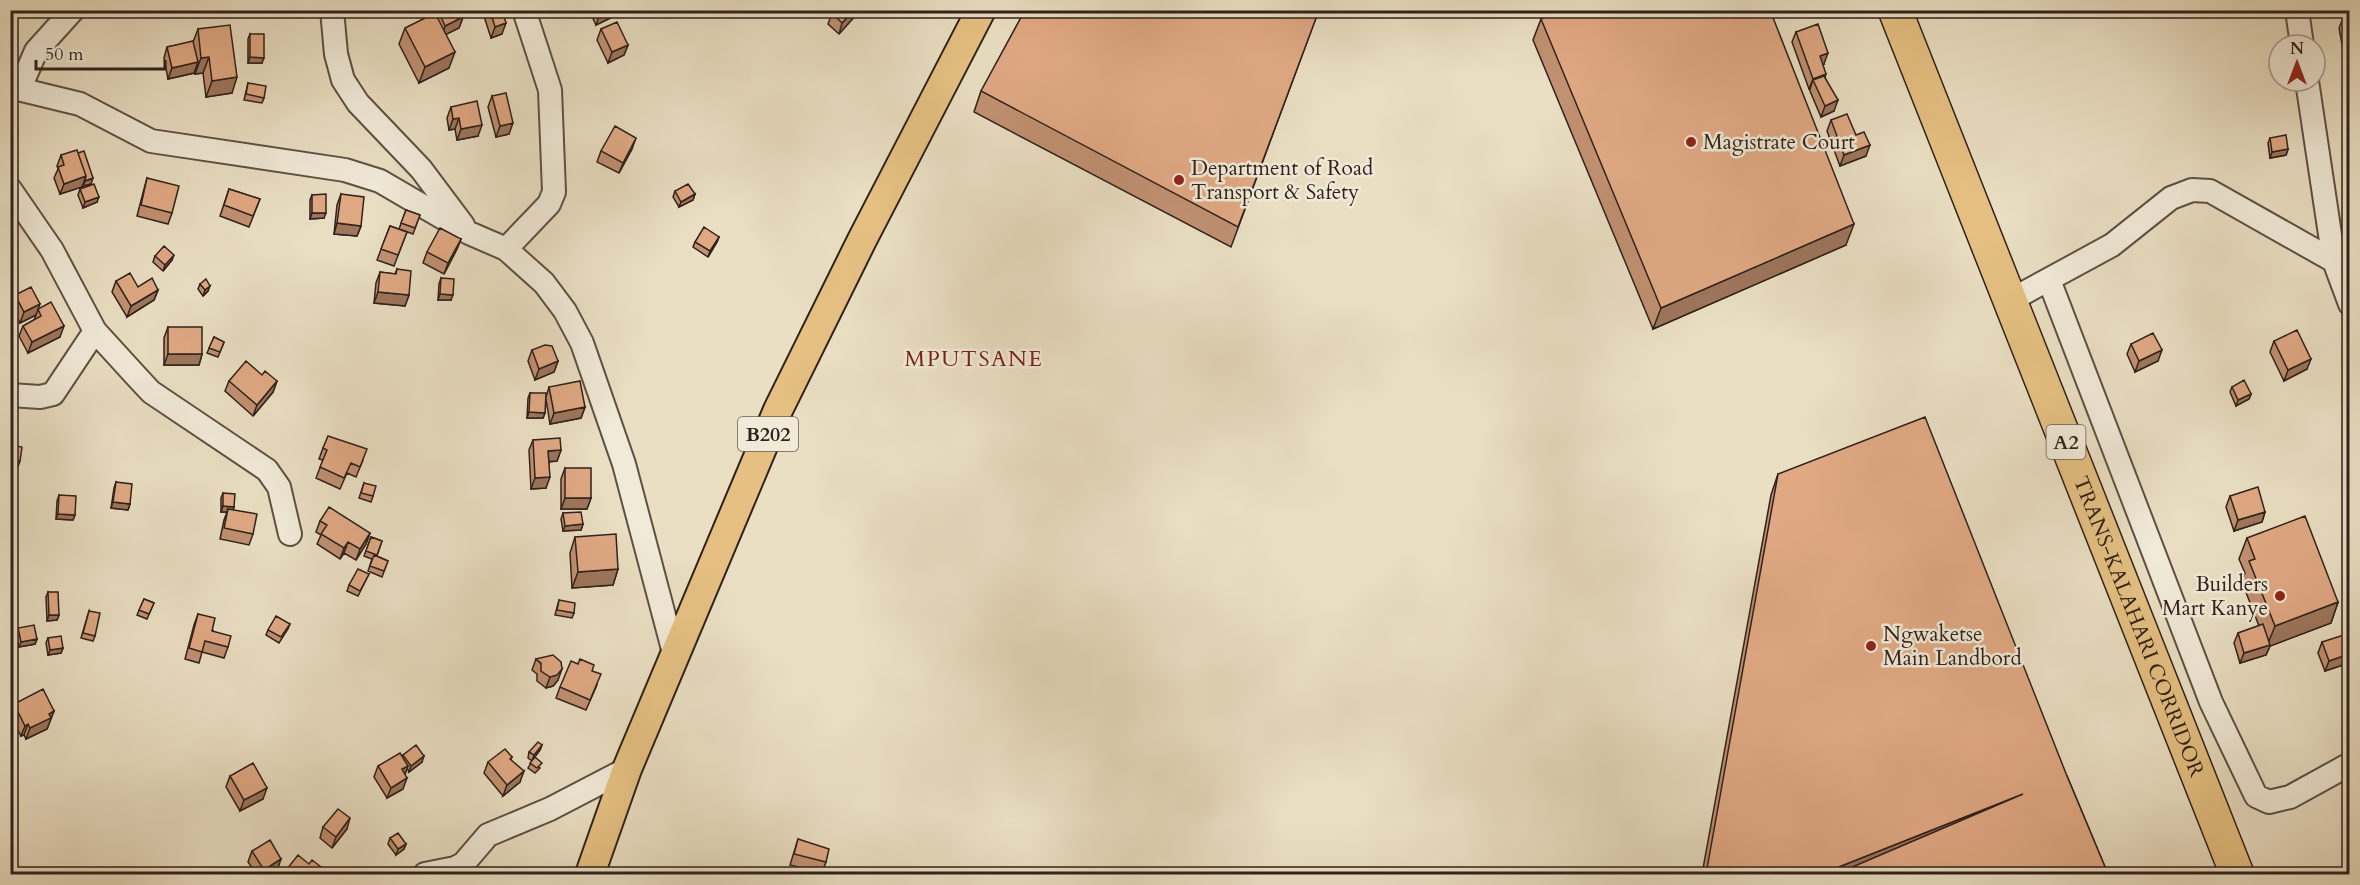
<svg xmlns="http://www.w3.org/2000/svg" width="2360" height="885" font-family="Cardo,serif">
<rect width="100%" height="100%" fill="#eadfc3"/>
<filter id="stains"><feTurbulence type="fractalNoise" baseFrequency=".00333" numOctaves="4"/><feColorMatrix values="0 0 0 0 .2 0 0 0 0 .09 0 0 0 0 .02 0 0 0 .5 -.17"/></filter>
<radialGradient id="worn" r=".72"><stop offset=".6" stop-color="#630" stop-opacity="0"/><stop offset="1" stop-color="#630" stop-opacity=".3"/></radialGradient>
<g fill="none" stroke-linecap="round" stroke-linejoin="round">
<defs>
<path id="minor" d="M 332,10 L 336,54 L 343,80 L 358,103 L 421,169 L 463,225
M 2297,10 L 2302,45
M 2307,81 L 2334,261 L 2350,304
M 10,87 L 80,104 L 151,141 L 345,170 L 380,181 L 469,233 L 506,249 L 544,283 L 565,311 L 582,343 L 624,464 L 674,653
M 20,88 L 36,51 L 73,10
M 10,189 L 52,250 L 95,331 L 137,377 L 151,392 L 267,470 L 279,487 L 290,534
M 506,249 L 549,204 L 554,192 L 550,90 L 524,10
M 2049,280 L 2211,702 L 2256,796 L 2269,802 L 2290,797 L 2350,764
M 2011,300 L 2112,245 L 2171,198 L 2192,190 L 2210,191 L 2334,261
M 10,395 L 40,397 L 53,394 L 95,331
M 425,874 L 455,868 L 464,863 L 488,835 L 550,809 L 627,769"/>
<path id="major" d="M 590,874 L 627,769 L 778,410 L 862,240 L 981,10"/>
<g id="highway">
<path id="s1" d="M 1895,10 L 2237,874"/>
</g>
</defs>
<!-- minor casing -->
<use href="#minor" stroke="#5e5045" stroke-width="26"/>
<!-- major casing -->
<use href="#major" stroke="#2f211b" stroke-width="32"/>
<!-- highway casing -->
<use href="#highway" stroke="#2f211b" stroke-width="36"/>
<!-- minor -->
<use href="#minor" stroke="#f1ead8" stroke-width="22"/>
<!-- major -->
<use href="#major" stroke="#e5c082" stroke-width="28"/>
<!-- highway -->
<use href="#highway" stroke="#e5c082" stroke-width="33"/>
</g>
<!-- wall -->
<path fill="#c19172" stroke="#2f211b" stroke-width="1.5" d="M 433,10 L 460,10 L 463,17 L 459,28 L 446,34 L 449,68 L 419,83 L 399,44 L 405,28 L 432,15 Z
M 482,10 L 502,10 L 502,34 L 491,38 Z
M 589,10 L 624,10 L 623,12 L 596,25 Z
M 835,10 L 857,10 L 855,16 L 839,34 L 828,24 L 832,13 Z
M 1319,10 L 1231,247 L 974,112 L 981,91 Z
M 2349,16 L 2349,61 L 2345,61 L 2339,28 L 2343,18 Z
M 1541,19 L 1846,245 L 1653,329 L 1533,40 Z
M 198,29 L 232,93 L 206,97 L 203,73 L 195,74 L 195,70 L 194,73 L 168,79 L 164,58 L 167,47 L 193,42 Z
M 601,29 L 628,45 L 624,55 L 608,63 L 597,40 Z
M 1796,32 L 1824,64 L 1823,64 L 1825,77 L 1834,111 L 1821,117 L 1810,91 L 1810,89 L 1809,89 L 1792,42 Z
M 250,34 L 262,63 L 248,63 L 248,39 Z
M 248,83 L 264,98 L 262,103 L 244,100 Z
M 492,96 L 509,134 L 496,137 L 488,107 Z
M 451,107 L 478,136 L 457,140 L 455,129 L 449,130 L 447,118 Z
M 1831,120 L 1856,135 L 1866,156 L 1840,166 L 1827,131 Z
M 2270,138 L 2288,149 L 2286,155 L 2270,158 L 2268,143 Z
M 632,149 L 619,173 L 597,162 L 601,151 Z
M 61,155 L 91,184 L 83,186 L 83,185 L 82,187 L 60,194 L 54,178 L 58,169 L 57,166 Z
M 147,178 L 172,213 L 168,224 L 137,216 L 144,189 Z
M 80,189 L 97,202 L 83,208 L 78,195 Z
M 229,189 L 260,199 L 249,227 L 220,216 Z
M 675,191 L 695,194 L 693,200 L 679,207 L 673,197 Z
M 341,194 L 361,226 L 357,236 L 334,234 L 337,205 Z
M 312,195 L 324,218 L 310,219 L 310,200 Z
M 406,210 L 420,215 L 413,234 L 399,229 Z
M 390,226 L 407,232 L 394,266 L 377,260 Z
M 719,237 L 717,242 L 708,257 L 693,247 L 695,242 Z
M 461,239 L 457,249 L 444,274 L 423,263 L 427,252 Z
M 155,256 L 172,260 L 163,271 L 153,262 Z
M 397,269 L 409,295 L 405,306 L 374,303 L 376,283 L 380,272 L 395,274 Z
M 441,278 L 451,300 L 438,300 L 439,284 Z
M 116,281 L 138,287 L 158,290 L 154,300 L 127,317 L 112,292 Z
M 200,284 L 208,291 L 203,296 L 198,289 Z
M 15,295 L 38,309 L 60,337 L 28,353 L 19,336 L 23,326 L 34,320 L 36,315 L 20,323 L 11,306 Z
M 168,327 L 202,354 L 199,365 L 164,365 L 164,338 Z
M 214,337 L 224,342 L 218,357 L 207,353 Z
M 2274,341 L 2307,369 L 2284,381 L 2270,352 Z
M 2131,344 L 2158,361 L 2135,372 L 2127,354 Z
M 532,350 L 558,361 L 554,372 L 535,380 L 528,361 Z
M 262,375 L 277,381 L 273,392 L 253,416 L 225,391 L 229,381 Z
M 549,387 L 585,407 L 581,418 L 550,424 L 546,399 L 545,413 L 543,418 L 527,418 L 528,398 L 530,393 L 546,397 Z
M 2232,387 L 2251,394 L 2249,399 L 2236,406 L 2230,392 Z
M 533,440 L 561,450 L 557,461 L 549,462 L 546,488 L 531,489 L 529,450 Z
M 10,445 L 20,461 L 16,472 L 10,471 Z
M 323,448 L 363,460 L 356,477 L 347,473 L 340,489 L 316,478 L 323,460 L 319,459 Z
M 2349,465 L 2349,484 L 2343,473 L 2345,468 Z
M 565,468 L 591,498 L 587,509 L 561,509 L 561,479 Z
M 1778,474 L 2067,776 L 2108,874 L 1702,874 L 1771,495 Z
M 116,482 L 130,504 L 128,510 L 111,508 L 114,488 Z
M 364,483 L 373,496 L 371,502 L 359,498 Z
M 223,493 L 234,507 L 233,510 L 253,534 L 249,545 L 220,539 L 224,520 L 227,512 L 221,512 L 221,498 Z
M 59,495 L 75,515 L 73,520 L 56,519 L 57,501 Z
M 2230,496 L 2265,512 L 2262,522 L 2234,531 L 2226,507 Z
M 563,513 L 583,524 L 581,530 L 563,531 L 561,519 Z
M 320,521 L 370,533 L 366,544 L 356,560 L 344,553 L 340,559 L 317,544 L 321,535 L 316,532 Z
M 371,537 L 382,541 L 377,556 L 388,561 L 382,577 L 368,571 L 372,559 L 364,556 Z
M 575,537 L 618,569 L 613,585 L 572,588 L 570,553 Z
M 2247,538 L 2338,602 L 2331,623 L 2270,646 L 2266,655 L 2240,663 L 2234,643 L 2238,633 L 2259,626 L 2242,582 L 2245,573 L 2239,559 Z
M 369,574 L 358,596 L 347,591 L 349,585 Z
M 48,592 L 59,615 L 57,620 L 47,621 L 46,597 Z
M 144,599 L 154,603 L 147,619 L 137,615 Z
M 559,600 L 574,613 L 572,618 L 555,615 Z
M 89,611 L 95,636 L 93,641 L 81,638 Z
M 198,614 L 228,647 L 224,658 L 202,652 L 199,663 L 185,659 L 194,625 Z
M 290,624 L 288,629 L 279,643 L 266,635 L 268,630 Z
M 18,628 L 37,639 L 35,644 L 19,647 L 16,634 Z
M 48,638 L 63,648 L 61,653 L 48,655 L 46,643 Z
M 2322,642 L 2349,663 L 2325,671 L 2318,653 Z
M 536,659 L 558,680 L 553,686 L 546,688 L 537,681 L 537,674 L 532,670 Z
M 578,664 L 592,671 L 597,685 L 586,710 L 556,698 L 560,687 Z
M 14,704 L 54,711 L 47,729 L 26,739 L 24,735 L 21,736 L 10,715 Z
M 542,745 L 540,750 L 532,760 L 540,768 L 535,773 L 528,768 L 532,761 L 528,758 L 529,752 Z
M 403,755 L 422,762 L 409,772 L 407,768 L 405,774 L 403,789 L 387,798 L 374,777 L 378,766 L 402,756 Z
M 512,757 L 511,760 L 520,782 L 503,796 L 484,773 L 488,762 Z
M 230,776 L 263,799 L 240,811 L 226,787 Z
M 323,827 L 347,829 L 332,848 L 320,838 Z
M 390,838 L 406,844 L 404,849 L 396,855 L 388,844 Z
M 798,839 L 826,862 L 822,873 L 790,865 Z
M 252,851 L 281,859 L 277,870 L 270,874 L 256,874 L 248,862 Z"/>
<!-- shaded-wall -->
<path fill="#9d765c" stroke="#2f211b" stroke-width="1.5" d="M 608,10 L 624,10 L 623,12 L 596,25 L 600,14 Z
M 854,10 L 857,10 L 855,16 L 839,34 L 842,23 Z
M 463,17 L 459,28 L 441,37 L 445,26 Z
M 506,23 L 502,34 L 491,38 L 495,27 Z
M 628,45 L 624,55 L 608,63 L 612,52 Z
M 2349,50 L 2349,61 L 2345,61 L 2349,51 Z
M 455,52 L 449,68 L 419,83 L 425,67 Z
M 1828,53 L 1824,64 L 1816,67 L 1820,56 Z
M 209,57 L 203,73 L 195,74 L 201,58 Z
M 250,57 L 264,58 L 262,63 L 248,63 Z
M 198,62 L 194,73 L 168,79 L 172,68 Z
M 1826,74 L 1822,85 L 1813,80 L 1810,89 L 1809,89 L 1813,79 Z
M 237,77 L 232,93 L 206,97 L 212,81 Z
M 1838,100 L 1834,111 L 1821,117 L 1825,106 Z
M 459,118 L 455,129 L 449,130 L 453,119 Z
M 513,123 L 509,134 L 496,137 L 500,126 Z
M 482,125 L 478,136 L 457,140 L 461,129 Z
M 636,138 L 632,149 L 619,173 L 623,163 Z
M 1870,145 L 1866,156 L 1840,166 L 1844,155 Z
M 2288,149 L 2286,155 L 2270,158 L 2272,152 Z
M 86,176 L 82,187 L 60,194 L 64,184 Z
M 93,178 L 91,184 L 83,186 L 85,181 Z
M 695,194 L 693,200 L 679,207 L 681,202 Z
M 99,197 L 97,202 L 83,208 L 85,202 Z
M 312,213 L 326,213 L 324,218 L 310,219 Z
M 337,223 L 361,226 L 357,236 L 334,234 Z
M 1854,224 L 1846,245 L 1653,329 L 1661,308 Z
M 719,237 L 717,242 L 708,257 L 710,251 Z
M 461,239 L 457,249 L 444,274 L 448,263 Z
M 174,255 L 172,260 L 163,271 L 165,265 Z
M 210,286 L 208,291 L 203,296 L 205,290 Z
M 158,290 L 154,300 L 127,317 L 131,306 Z
M 378,292 L 409,295 L 405,306 L 374,303 Z
M 440,294 L 453,295 L 451,300 L 438,300 Z
M 40,304 L 36,315 L 20,323 L 24,312 Z
M 64,326 L 60,337 L 28,353 L 32,342 Z
M 2162,350 L 2158,361 L 2135,372 L 2139,361 Z
M 168,354 L 202,354 L 199,365 L 164,365 Z
M 2311,359 L 2307,369 L 2284,381 L 2288,370 Z
M 558,361 L 554,372 L 535,380 L 539,369 Z
M 277,381 L 273,392 L 253,416 L 257,405 Z
M 2251,394 L 2249,399 L 2236,406 L 2238,400 Z
M 585,407 L 581,418 L 550,424 L 554,413 Z
M 529,412 L 545,413 L 543,418 L 527,418 Z
M 561,450 L 557,461 L 544,462 L 548,451 Z
M 550,477 L 546,488 L 531,489 L 535,478 Z
M 565,498 L 591,498 L 587,509 L 561,509 Z
M 113,502 L 130,504 L 128,510 L 111,508 Z
M 223,506 L 234,507 L 232,513 L 228,509 L 227,512 L 221,512 Z
M 2265,512 L 2262,522 L 2234,531 L 2238,520 Z
M 58,514 L 75,515 L 73,520 L 56,519 Z
M 583,524 L 581,530 L 563,531 L 565,526 Z
M 370,533 L 366,544 L 356,560 L 360,549 Z
M 348,542 L 344,553 L 340,559 L 344,548 Z
M 618,569 L 613,585 L 572,588 L 578,572 Z
M 2338,602 L 2331,623 L 2270,646 L 2266,655 L 2240,663 L 2244,653 L 2267,646 L 2275,626 Z
M 49,615 L 59,615 L 57,620 L 47,621 Z
M 37,639 L 35,644 L 19,647 L 21,642 Z
M 63,648 L 61,653 L 48,655 L 50,650 Z
M 2349,654 L 2349,663 L 2325,671 L 2329,661 Z
M 562,669 L 558,680 L 553,686 L 546,688 L 550,677 Z
M 54,711 L 47,729 L 26,739 L 30,728 L 49,714 Z
M 28,724 L 24,735 L 21,736 L 25,726 Z
M 542,745 L 540,750 L 532,761 L 534,755 Z
M 424,756 L 422,762 L 409,772 L 411,766 Z
M 408,766 L 404,777 L 402,769 Z
M 524,771 L 520,782 L 503,796 L 507,785 Z
M 407,778 L 403,789 L 387,798 L 391,788 Z
M 267,788 L 263,799 L 240,811 L 244,800 Z
M 2023,794 L 1866,874 L 1821,874 Z
M 350,818 L 347,829 L 332,848 L 336,837 Z
M 406,844 L 404,849 L 396,855 L 398,849 Z
M 281,859 L 277,870 L 270,874 L 262,874 L 264,870 Z"/>
<!-- building -->
<path fill="#e0a984" stroke="#2f211b" stroke-width="1.5" d="M 438,10 L 460,10 L 463,17 L 445,26 Z
M 490,10 L 502,10 L 506,23 L 495,27 Z
M 598,10 L 608,10 L 600,14 Z
M 835,10 L 854,10 L 842,23 L 832,13 Z
M 1025,10 L 1319,10 L 1238,227 L 981,91 Z
M 1561,10 L 1770,10 L 1854,224 L 1661,308 L 1541,19 Z
M 435,13 L 455,52 L 425,67 L 405,28 Z
M 2349,16 L 2349,51 L 2343,18 Z
M 617,22 L 628,45 L 612,52 L 601,29 Z
M 1818,24 L 1828,53 L 1820,56 L 1826,74 L 1813,79 L 1796,32 Z
M 230,25 L 237,77 L 212,81 L 209,57 L 201,58 L 198,29 Z
M 250,34 L 264,34 L 264,58 L 250,57 Z
M 193,41 L 198,62 L 172,68 L 167,47 Z
M 1824,76 L 1838,100 L 1825,106 L 1813,80 Z
M 248,83 L 266,86 L 264,98 L 246,94 Z
M 506,93 L 513,123 L 500,126 L 492,96 Z
M 477,101 L 482,125 L 461,129 L 459,118 L 453,119 L 451,107 Z
M 1847,114 L 1856,135 L 1864,132 L 1870,145 L 1844,155 L 1831,120 Z
M 615,126 L 636,138 L 623,163 L 601,151 Z
M 2286,135 L 2288,149 L 2272,152 L 2270,138 Z
M 77,150 L 86,176 L 64,184 L 58,167 L 64,165 L 61,155 Z
M 84,151 L 93,178 L 85,181 L 86,176 L 78,153 Z
M 147,178 L 179,186 L 172,213 L 141,205 Z
M 94,184 L 99,197 L 85,202 L 80,189 Z
M 688,184 L 695,194 L 681,202 L 675,191 Z
M 229,189 L 260,199 L 253,216 L 224,205 Z
M 326,194 L 326,213 L 312,213 L 312,195 Z
M 341,194 L 364,197 L 361,226 L 337,223 Z
M 406,210 L 420,215 L 415,228 L 401,223 Z
M 390,226 L 407,232 L 398,255 L 381,249 Z
M 704,227 L 719,237 L 710,251 L 695,242 Z
M 440,228 L 461,239 L 448,263 L 427,252 Z
M 164,246 L 174,255 L 165,265 L 155,256 Z
M 397,269 L 411,271 L 409,295 L 378,292 L 380,272 L 396,274 Z
M 130,273 L 138,287 L 152,278 L 158,290 L 131,306 L 116,281 Z
M 441,278 L 454,279 L 453,295 L 440,294 Z
M 206,279 L 210,286 L 205,290 L 200,284 Z
M 31,287 L 40,304 L 24,312 L 15,295 Z
M 51,302 L 64,326 L 32,342 L 23,326 L 41,316 L 38,309 Z
M 168,327 L 202,327 L 202,354 L 168,354 Z
M 10,328 L 14,331 L 15,338 L 10,342 Z
M 2297,330 L 2311,359 L 2288,370 L 2274,341 Z
M 2153,333 L 2162,350 L 2139,361 L 2131,344 Z
M 214,337 L 224,342 L 220,352 L 209,348 Z
M 545,345 L 552,346 L 558,361 L 539,369 L 532,350 Z
M 246,361 L 262,375 L 265,371 L 277,381 L 257,405 L 229,381 Z
M 2244,380 L 2251,394 L 2238,400 L 2232,387 Z
M 580,381 L 585,407 L 554,413 L 549,387 Z
M 530,393 L 546,393 L 545,413 L 529,412 Z
M 1925,417 L 2067,776 L 2108,874 L 1836,874 L 2023,794 L 1821,874 L 1706,874 L 1778,474 Z
M 328,436 L 367,449 L 360,467 L 351,463 L 344,478 L 320,467 L 327,450 L 323,448 Z
M 560,438 L 561,450 L 548,451 L 550,477 L 535,478 L 533,440 Z
M 10,445 L 22,447 L 20,461 L 10,460 Z
M 2349,465 L 2349,476 L 2345,468 Z
M 565,468 L 591,468 L 591,498 L 565,498 Z
M 116,482 L 132,484 L 130,504 L 113,502 Z
M 364,483 L 376,486 L 373,496 L 361,493 Z
M 2258,487 L 2265,512 L 2238,520 L 2230,496 Z
M 223,493 L 235,494 L 234,507 L 223,506 Z
M 59,495 L 76,496 L 75,515 L 58,514 Z
M 329,507 L 370,533 L 360,549 L 348,542 L 344,548 L 321,534 L 327,525 L 320,521 Z
M 228,509 L 257,514 L 253,534 L 224,528 Z
M 581,512 L 583,524 L 565,526 L 563,513 Z
M 2305,516 L 2338,602 L 2275,626 L 2249,561 L 2255,559 L 2247,538 Z
M 616,534 L 618,569 L 578,572 L 575,537 Z
M 371,537 L 382,541 L 377,555 L 366,551 Z
M 374,555 L 388,561 L 384,571 L 370,566 Z
M 358,569 L 369,574 L 360,591 L 349,585 Z
M 48,592 L 58,592 L 59,615 L 49,615 Z
M 144,599 L 154,603 L 149,614 L 139,610 Z
M 559,600 L 575,603 L 574,613 L 557,610 Z
M 89,611 L 100,613 L 95,636 L 83,633 Z
M 198,614 L 215,618 L 212,631 L 231,636 L 228,647 L 205,641 L 202,652 L 189,648 Z
M 276,616 L 290,624 L 281,637 L 268,630 Z
M 2263,624 L 2270,645 L 2244,653 L 2238,633 Z
M 34,625 L 37,639 L 21,642 L 18,628 Z
M 2347,634 L 2349,641 L 2349,654 L 2329,661 L 2322,642 Z
M 61,636 L 63,648 L 50,650 L 48,638 Z
M 553,655 L 561,662 L 562,669 L 557,675 L 550,677 L 541,671 L 541,663 L 536,659 Z
M 580,659 L 594,665 L 592,671 L 601,674 L 590,700 L 560,687 L 571,661 L 578,664 Z
M 43,689 L 54,711 L 49,714 L 51,718 L 30,728 L 28,724 L 25,726 L 14,704 Z
M 538,742 L 542,745 L 534,755 L 529,752 Z
M 416,745 L 424,756 L 411,766 L 403,755 Z
M 505,749 L 512,757 L 510,759 L 524,771 L 507,785 L 488,762 Z
M 400,753 L 408,766 L 402,769 L 407,778 L 391,788 L 378,766 Z
M 535,757 L 542,763 L 537,768 L 530,763 Z
M 253,763 L 267,788 L 244,800 L 230,776 Z
M 338,809 L 350,818 L 336,837 L 323,827 Z
M 398,833 L 406,844 L 398,849 L 390,838 Z
M 798,839 L 829,849 L 826,862 L 794,854 Z
M 270,840 L 281,859 L 264,870 L 252,851 Z
M 298,855 L 309,864 L 312,860 L 325,870 L 321,874 L 283,874 Z"/>
<!-- markers -->
<g fill="#8f2418" stroke="#f1ead8" stroke-width="2">
<circle cx="1691" cy="142" r="6"/>
<circle cx="1179" cy="180" r="6"/>
<circle cx="2280" cy="596" r="6"/>
<circle cx="1871" cy="646" r="6"/>
</g>
<g text-anchor="middle" dominant-baseline="central" stroke-width="5" stroke-linejoin="round" paint-order="stroke">
<!-- shield labels -->
<g fill="#f1ead8" stroke="#695d54" stroke-width="1.5">
<rect x="738" y="417" width="60" height="34" rx="4.5"/>
<rect x="2046.5" y="425" width="39" height="34" rx="4.5"/>
</g>
<g font-size="20" font-weight="bold" fill="#2f211b">
<text x="768" y="434">B202</text>
<text x="2066" y="442">A2</text>
</g>
<!-- poi labels -->
<g font-size="21" fill="#2f211b" stroke="#f1ead8" text-anchor="start">
<text x="1703" y="142">Magistrate Court</text>
<text x="1191" y="168">Department of Road<tspan x="1191" dy="24">Transport &amp; Safety</tspan></text>
<text x="2268" y="584" text-anchor="end">Builders<tspan x="2268" dy="24">Mart Kanye</tspan></text>
<text x="1883" y="634">Ngwaketse<tspan x="1883" dy="24">Main Landbord</tspan></text>
</g>
<!-- street labels -->
<g font-size="21" fill="#2f211b" stroke="#f1ead8">
<text stroke="none"><textPath href="#s1" startOffset="663">TRANS-KALAHARI CORRIDOR</textPath></text>
</g>
<!-- neighbourhood labels -->
<g font-size="22" letter-spacing="1.5" fill="#7a1f14" stroke="#f1ead8">
<text x="974" y="359">MPUTSANE</text>
</g>
</g>
<!-- margin -->
<rect width="2360" height="885" fill="none" stroke="#eadfc3" stroke-width="36"/>
<rect x="12" y="12" width="2336" height="861" fill="none" stroke="#2f211b" stroke-width="3"/>
<rect x="18" y="18" width="2324" height="849" fill="none" stroke="#2f211b" stroke-width="1.5"/>
<!-- north arrow -->
<g transform="translate(2297 63)"><circle r="28" fill="#f1ead8" stroke="#a39a8c" stroke-width="1.5"/>
<path d="M0-4.5L10 22L0 15L-10 22Z" fill="#8f2418"/>
<text y="-9" font-size="16" font-weight="bold" text-anchor="middle" fill="#2f211b">N</text>
</g>
<!-- scale -->
<path d="M36 60v9h129v-9" fill="none" stroke="#2f211b" stroke-width="3"/>
<text x="45" y="60" font-size="18" fill="#2f211b" stroke="#f1ead8" stroke-width="4.5" paint-order="stroke">50 m</text>
<rect width="100%" height="100%" filter="url(#stains)"/>
<rect width="100%" height="100%" fill="url(#worn)"/>
</svg>
